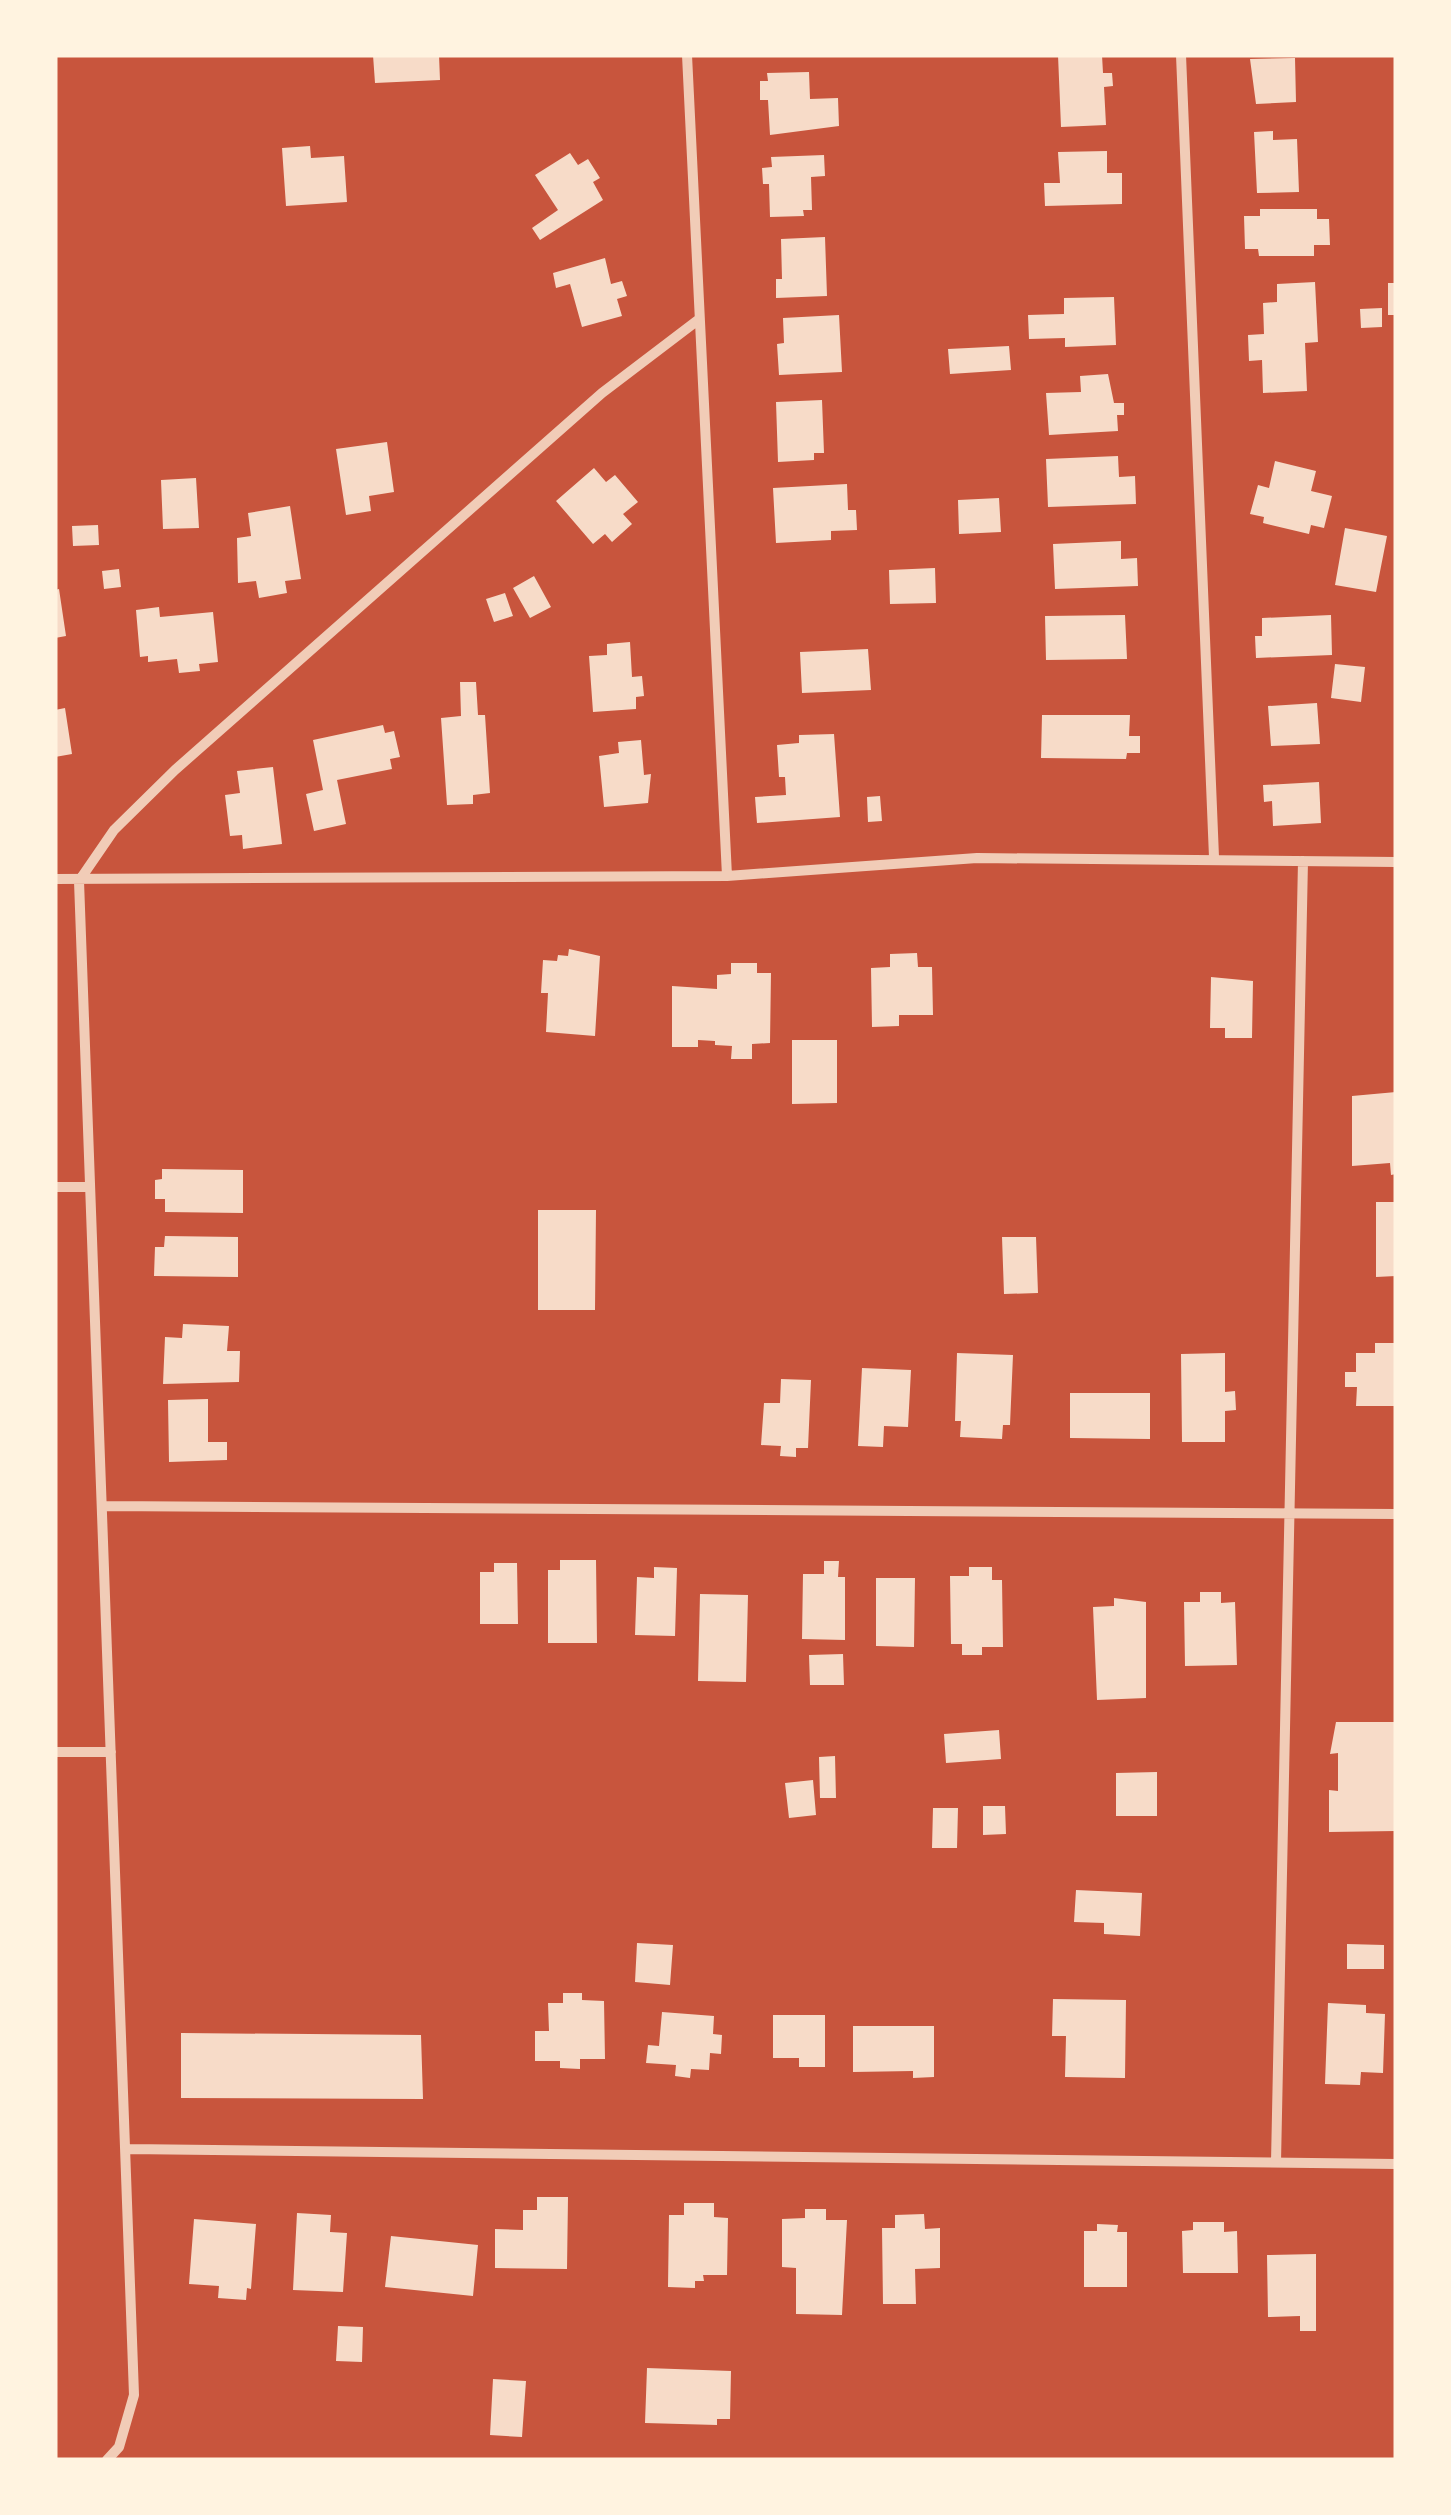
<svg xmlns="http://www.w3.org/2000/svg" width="1451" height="2515" font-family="Lato,sans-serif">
<rect width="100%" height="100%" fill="#c8553d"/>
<!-- building -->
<path fill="#f7dbc8" d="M 373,55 L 439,55 L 440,80 L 375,83 Z
M 1058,55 L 1102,55 L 1103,73 L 1112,73 L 1113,86 L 1104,87 L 1106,125 L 1061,127 Z
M 1295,58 L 1296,102 L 1256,104 L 1250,59 Z
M 809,72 L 810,99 L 838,98 L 839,126 L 770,135 L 768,100 L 760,100 L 760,81 L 768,81 L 767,73 Z
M 1273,131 L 1273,140 L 1297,139 L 1299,192 L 1257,193 L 1254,132 Z
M 310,146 L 311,158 L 344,156 L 347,202 L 286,206 L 282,148 Z
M 1107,151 L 1107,173 L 1122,173 L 1122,204 L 1045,206 L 1044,183 L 1060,183 L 1058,152 Z
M 570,153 L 578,165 L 588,159 L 600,178 L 593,182 L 603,200 L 540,240 L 532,228 L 558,210 L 535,175 Z
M 824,155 L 825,176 L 811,177 L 812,210 L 803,210 L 804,216 L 770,217 L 769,184 L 763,184 L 762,168 L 772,167 L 771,157 Z
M 1260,209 L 1317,209 L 1317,219 L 1329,219 L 1330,245 L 1314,245 L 1314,256 L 1259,256 L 1258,249 L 1245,249 L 1244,216 L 1260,216 Z
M 825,237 L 827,296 L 776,298 L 776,279 L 782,279 L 781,239 Z
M 605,258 L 611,284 L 622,281 L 627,296 L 617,299 L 622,316 L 582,327 L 570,284 L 556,288 L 553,273 Z
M 1315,282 L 1318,342 L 1305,343 L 1307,391 L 1263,393 L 1262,360 L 1249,361 L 1248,335 L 1264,334 L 1263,303 L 1277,302 L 1277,284 Z
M 1388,283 L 1396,283 L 1396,315 L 1388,315 Z
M 1114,297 L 1116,345 L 1065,347 L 1065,338 L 1029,339 L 1028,315 L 1064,314 L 1064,298 Z
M 1382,308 L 1382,327 L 1361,328 L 1360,309 Z
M 839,315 L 842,372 L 779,375 L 777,344 L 784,343 L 783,318 Z
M 1009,346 L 1011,370 L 950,374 L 948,349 Z
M 1108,374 L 1114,403 L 1124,403 L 1124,415 L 1117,415 L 1118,431 L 1049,435 L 1046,393 L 1081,392 L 1080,376 Z
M 822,400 L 824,453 L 814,453 L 814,460 L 778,462 L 776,402 Z
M 387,442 L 394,492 L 369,496 L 371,511 L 346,515 L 336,449 Z
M 1118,456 L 1119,477 L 1135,476 L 1136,504 L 1048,507 L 1046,459 Z
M 1275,461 L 1316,471 L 1311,491 L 1332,496 L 1324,528 L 1311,525 L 1309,534 L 1263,523 L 1264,517 L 1250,514 L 1258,485 L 1269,488 Z
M 594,468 L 606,482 L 615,475 L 638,502 L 623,514 L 632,524 L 612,542 L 605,534 L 593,544 L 556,501 Z
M 196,478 L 199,528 L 163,529 L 161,480 Z
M 847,484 L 848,510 L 856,510 L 857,530 L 831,531 L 831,540 L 776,543 L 773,488 Z
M 999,498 L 1001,532 L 959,534 L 958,500 Z
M 290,506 L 301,579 L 285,581 L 287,593 L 259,598 L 256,581 L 238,583 L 237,538 L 251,536 L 248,513 Z
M 98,525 L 99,545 L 73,546 L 72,526 Z
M 1345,528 L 1387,536 L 1376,592 L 1335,585 Z
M 1121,541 L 1121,559 L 1137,558 L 1138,586 L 1055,589 L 1053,544 Z
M 935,568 L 936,603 L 890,604 L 889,570 Z
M 119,569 L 121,587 L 104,589 L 102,571 Z
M 534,576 L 551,607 L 530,618 L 513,588 Z
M 59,589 L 66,636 L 55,638 L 55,590 Z
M 505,593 L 513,616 L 494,622 L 486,599 Z
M 159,607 L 160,617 L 213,612 L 218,662 L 199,664 L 200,671 L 179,673 L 177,659 L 148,662 L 148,656 L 140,657 L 136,610 Z
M 1125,615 L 1127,659 L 1046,660 L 1045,616 Z
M 1331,615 L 1332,655 L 1256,658 L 1255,636 L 1262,636 L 1262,618 Z
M 630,642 L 632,677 L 642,676 L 644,696 L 636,697 L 636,709 L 593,712 L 589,656 L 607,655 L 607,644 Z
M 868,649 L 871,690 L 802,693 L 800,652 Z
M 1335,664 L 1365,667 L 1361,702 L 1331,698 Z
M 460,682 L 476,682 L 478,715 L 485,715 L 490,793 L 473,795 L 473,804 L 447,805 L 441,718 L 461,716 Z
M 1317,703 L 1320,744 L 1271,746 L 1268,706 Z
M 65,708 L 72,754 L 55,757 L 55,710 Z
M 1042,715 L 1130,715 L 1129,736 L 1140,736 L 1140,753 L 1127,753 L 1126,759 L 1041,758 Z
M 383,725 L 385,733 L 394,731 L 400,757 L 390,759 L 392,769 L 337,780 L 346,824 L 314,831 L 306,794 L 323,790 L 313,740 Z
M 834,734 L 840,817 L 757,823 L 755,797 L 786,795 L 785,777 L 779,777 L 777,745 L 799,743 L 799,735 Z
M 641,740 L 644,775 L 651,774 L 648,803 L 604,807 L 599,756 L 619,753 L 618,742 Z
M 273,767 L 282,844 L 243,849 L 242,835 L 230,836 L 225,795 L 240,793 L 237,771 Z
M 1319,782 L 1321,823 L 1273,826 L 1272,801 L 1264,802 L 1263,785 Z
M 880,796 L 882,821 L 868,822 L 867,797 Z
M 569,949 L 600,956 L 595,1036 L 546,1032 L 548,993 L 541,993 L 543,960 L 557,961 L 558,955 L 568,956 Z
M 917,953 L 918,967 L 932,967 L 933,1015 L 899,1015 L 899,1026 L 872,1027 L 871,968 L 890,967 L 890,954 Z
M 731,963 L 757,963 L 757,973 L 771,973 L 770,1043 L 752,1044 L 752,1059 L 731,1059 L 732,1046 L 715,1045 L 715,1041 L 698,1040 L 698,1047 L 672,1047 L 672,986 L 717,989 L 717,975 L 731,974 Z
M 1211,977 L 1253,981 L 1252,1038 L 1225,1038 L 1225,1028 L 1210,1028 Z
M 792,1040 L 837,1040 L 837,1103 L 792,1104 Z
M 1396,1092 L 1396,1174 L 1391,1175 L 1390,1163 L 1352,1166 L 1352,1096 Z
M 162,1169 L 243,1170 L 243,1213 L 165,1212 L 165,1199 L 155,1199 L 155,1180 L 162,1179 Z
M 1376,1202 L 1395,1202 L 1396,1276 L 1376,1277 Z
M 538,1210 L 596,1210 L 595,1310 L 538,1310 Z
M 165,1236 L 238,1237 L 238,1277 L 154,1276 L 155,1247 L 164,1247 Z
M 1002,1237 L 1036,1237 L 1038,1293 L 1004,1294 Z
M 183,1324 L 229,1326 L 227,1351 L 240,1351 L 239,1382 L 163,1384 L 165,1337 L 182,1338 Z
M 1375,1343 L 1396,1343 L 1396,1406 L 1356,1406 L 1357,1387 L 1345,1387 L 1345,1372 L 1356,1372 L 1356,1353 L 1375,1353 Z
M 957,1353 L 1013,1355 L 1010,1425 L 1003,1425 L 1002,1439 L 960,1437 L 961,1421 L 955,1421 Z
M 1225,1353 L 1225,1392 L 1235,1391 L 1236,1410 L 1225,1411 L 1225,1442 L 1182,1442 L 1181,1354 Z
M 862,1368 L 911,1370 L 908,1427 L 884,1426 L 883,1447 L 858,1446 Z
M 781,1379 L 811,1380 L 808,1448 L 796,1448 L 796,1457 L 780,1456 L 781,1446 L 761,1445 L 764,1403 L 780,1403 Z
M 1070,1393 L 1150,1393 L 1150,1439 L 1070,1438 Z
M 208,1399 L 208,1442 L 227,1442 L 227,1460 L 169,1462 L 168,1400 Z
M 560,1560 L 596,1560 L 597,1643 L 548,1643 L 548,1570 L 560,1570 Z
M 824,1561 L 839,1561 L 838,1577 L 845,1577 L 845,1640 L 802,1639 L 803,1574 L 824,1574 Z
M 494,1563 L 517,1563 L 518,1624 L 480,1624 L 480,1572 L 494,1572 Z
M 654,1567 L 677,1568 L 675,1636 L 635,1635 L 637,1577 L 654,1578 Z
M 969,1567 L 992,1567 L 992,1580 L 1002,1580 L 1003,1647 L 982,1647 L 982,1655 L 962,1655 L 962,1644 L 951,1644 L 950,1576 L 969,1576 Z
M 876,1578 L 915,1578 L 914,1647 L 876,1646 Z
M 1200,1592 L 1221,1592 L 1221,1603 L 1235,1602 L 1237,1665 L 1185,1666 L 1184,1602 L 1200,1602 Z
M 700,1594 L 748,1595 L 746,1682 L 698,1681 Z
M 1114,1598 L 1146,1602 L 1146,1698 L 1097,1700 L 1093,1607 L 1114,1606 Z
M 843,1654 L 844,1685 L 810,1685 L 809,1655 Z
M 1336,1722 L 1396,1722 L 1396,1831 L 1329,1832 L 1329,1790 L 1338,1791 L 1338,1753 L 1330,1754 Z
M 999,1730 L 1001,1759 L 946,1763 L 944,1734 Z
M 835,1756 L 836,1798 L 820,1798 L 819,1757 Z
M 1157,1772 L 1157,1816 L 1116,1816 L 1116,1773 Z
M 813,1780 L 816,1815 L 789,1818 L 785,1783 Z
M 983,1806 L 1005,1806 L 1006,1834 L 983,1835 Z
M 933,1808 L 958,1808 L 957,1848 L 932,1848 Z
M 1076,1890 L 1142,1893 L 1140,1936 L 1104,1934 L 1104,1923 L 1074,1922 Z
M 637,1943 L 673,1945 L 670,1985 L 635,1982 Z
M 1347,1944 L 1384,1945 L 1384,1969 L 1347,1969 Z
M 563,1993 L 582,1993 L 582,2000 L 604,2001 L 605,2059 L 580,2059 L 580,2069 L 560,2068 L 560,2061 L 535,2061 L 535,2031 L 549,2031 L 548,2003 L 563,2003 Z
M 1053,1999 L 1126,2000 L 1125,2078 L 1065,2077 L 1066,2036 L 1052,2036 Z
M 1328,2003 L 1366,2005 L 1366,2013 L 1385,2014 L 1383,2073 L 1361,2072 L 1360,2085 L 1325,2084 Z
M 662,2012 L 714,2016 L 713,2034 L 722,2035 L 721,2054 L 710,2053 L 709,2070 L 691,2069 L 690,2078 L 675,2076 L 676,2065 L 646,2063 L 648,2045 L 659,2046 Z
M 773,2015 L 825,2015 L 825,2067 L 799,2067 L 799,2058 L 773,2058 Z
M 853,2026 L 934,2026 L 934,2077 L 913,2078 L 913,2071 L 853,2072 Z
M 181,2033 L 421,2035 L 423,2099 L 181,2098 Z
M 537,2197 L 568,2197 L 567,2269 L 495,2268 L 495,2229 L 523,2230 L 523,2210 L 537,2210 Z
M 684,2203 L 714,2203 L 714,2217 L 728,2218 L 727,2275 L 703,2275 L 704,2281 L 695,2281 L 695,2288 L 668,2287 L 669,2215 L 684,2215 Z
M 805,2209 L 826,2209 L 826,2220 L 847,2220 L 842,2315 L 796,2314 L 796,2268 L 782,2267 L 782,2219 L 805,2218 Z
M 297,2213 L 331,2215 L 330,2232 L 347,2233 L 343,2292 L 293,2290 Z
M 924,2214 L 925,2229 L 940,2228 L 940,2268 L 915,2269 L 916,2304 L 883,2304 L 882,2228 L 895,2228 L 895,2215 Z
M 194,2219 L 256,2224 L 251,2289 L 247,2288 L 246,2300 L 218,2298 L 219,2286 L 189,2284 Z
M 1193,2222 L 1224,2222 L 1224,2232 L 1237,2231 L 1238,2273 L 1183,2273 L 1182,2231 L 1193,2230 Z
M 1097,2224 L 1118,2225 L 1117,2232 L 1127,2232 L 1127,2287 L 1084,2287 L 1084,2231 L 1097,2231 Z
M 391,2236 L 478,2245 L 473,2296 L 385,2287 Z
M 1316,2254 L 1316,2331 L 1300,2331 L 1300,2316 L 1268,2317 L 1267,2255 Z
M 338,2326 L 363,2327 L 362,2362 L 336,2361 Z
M 647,2368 L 731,2371 L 730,2419 L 717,2419 L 717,2425 L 645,2423 Z
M 493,2379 L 526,2381 L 522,2437 L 490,2435 Z"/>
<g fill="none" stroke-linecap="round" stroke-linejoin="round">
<!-- minor -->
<path stroke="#f1ccb7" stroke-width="10" d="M 687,55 L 727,876
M 1181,55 L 1214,857
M 55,879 L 727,876 L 977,858 L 1396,862
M 79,881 L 134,2395 L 119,2447 L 107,2460
M 79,881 L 114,830 L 175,770 L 602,393 L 698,320
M 55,1187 L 88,1187
M 104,1506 L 1396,1514
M 55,1752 L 111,1752
M 128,2149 L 1396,2164
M 1276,2162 L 1303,861"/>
</g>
<!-- border -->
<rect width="1451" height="2515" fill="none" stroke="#fff3e0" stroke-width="115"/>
</svg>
